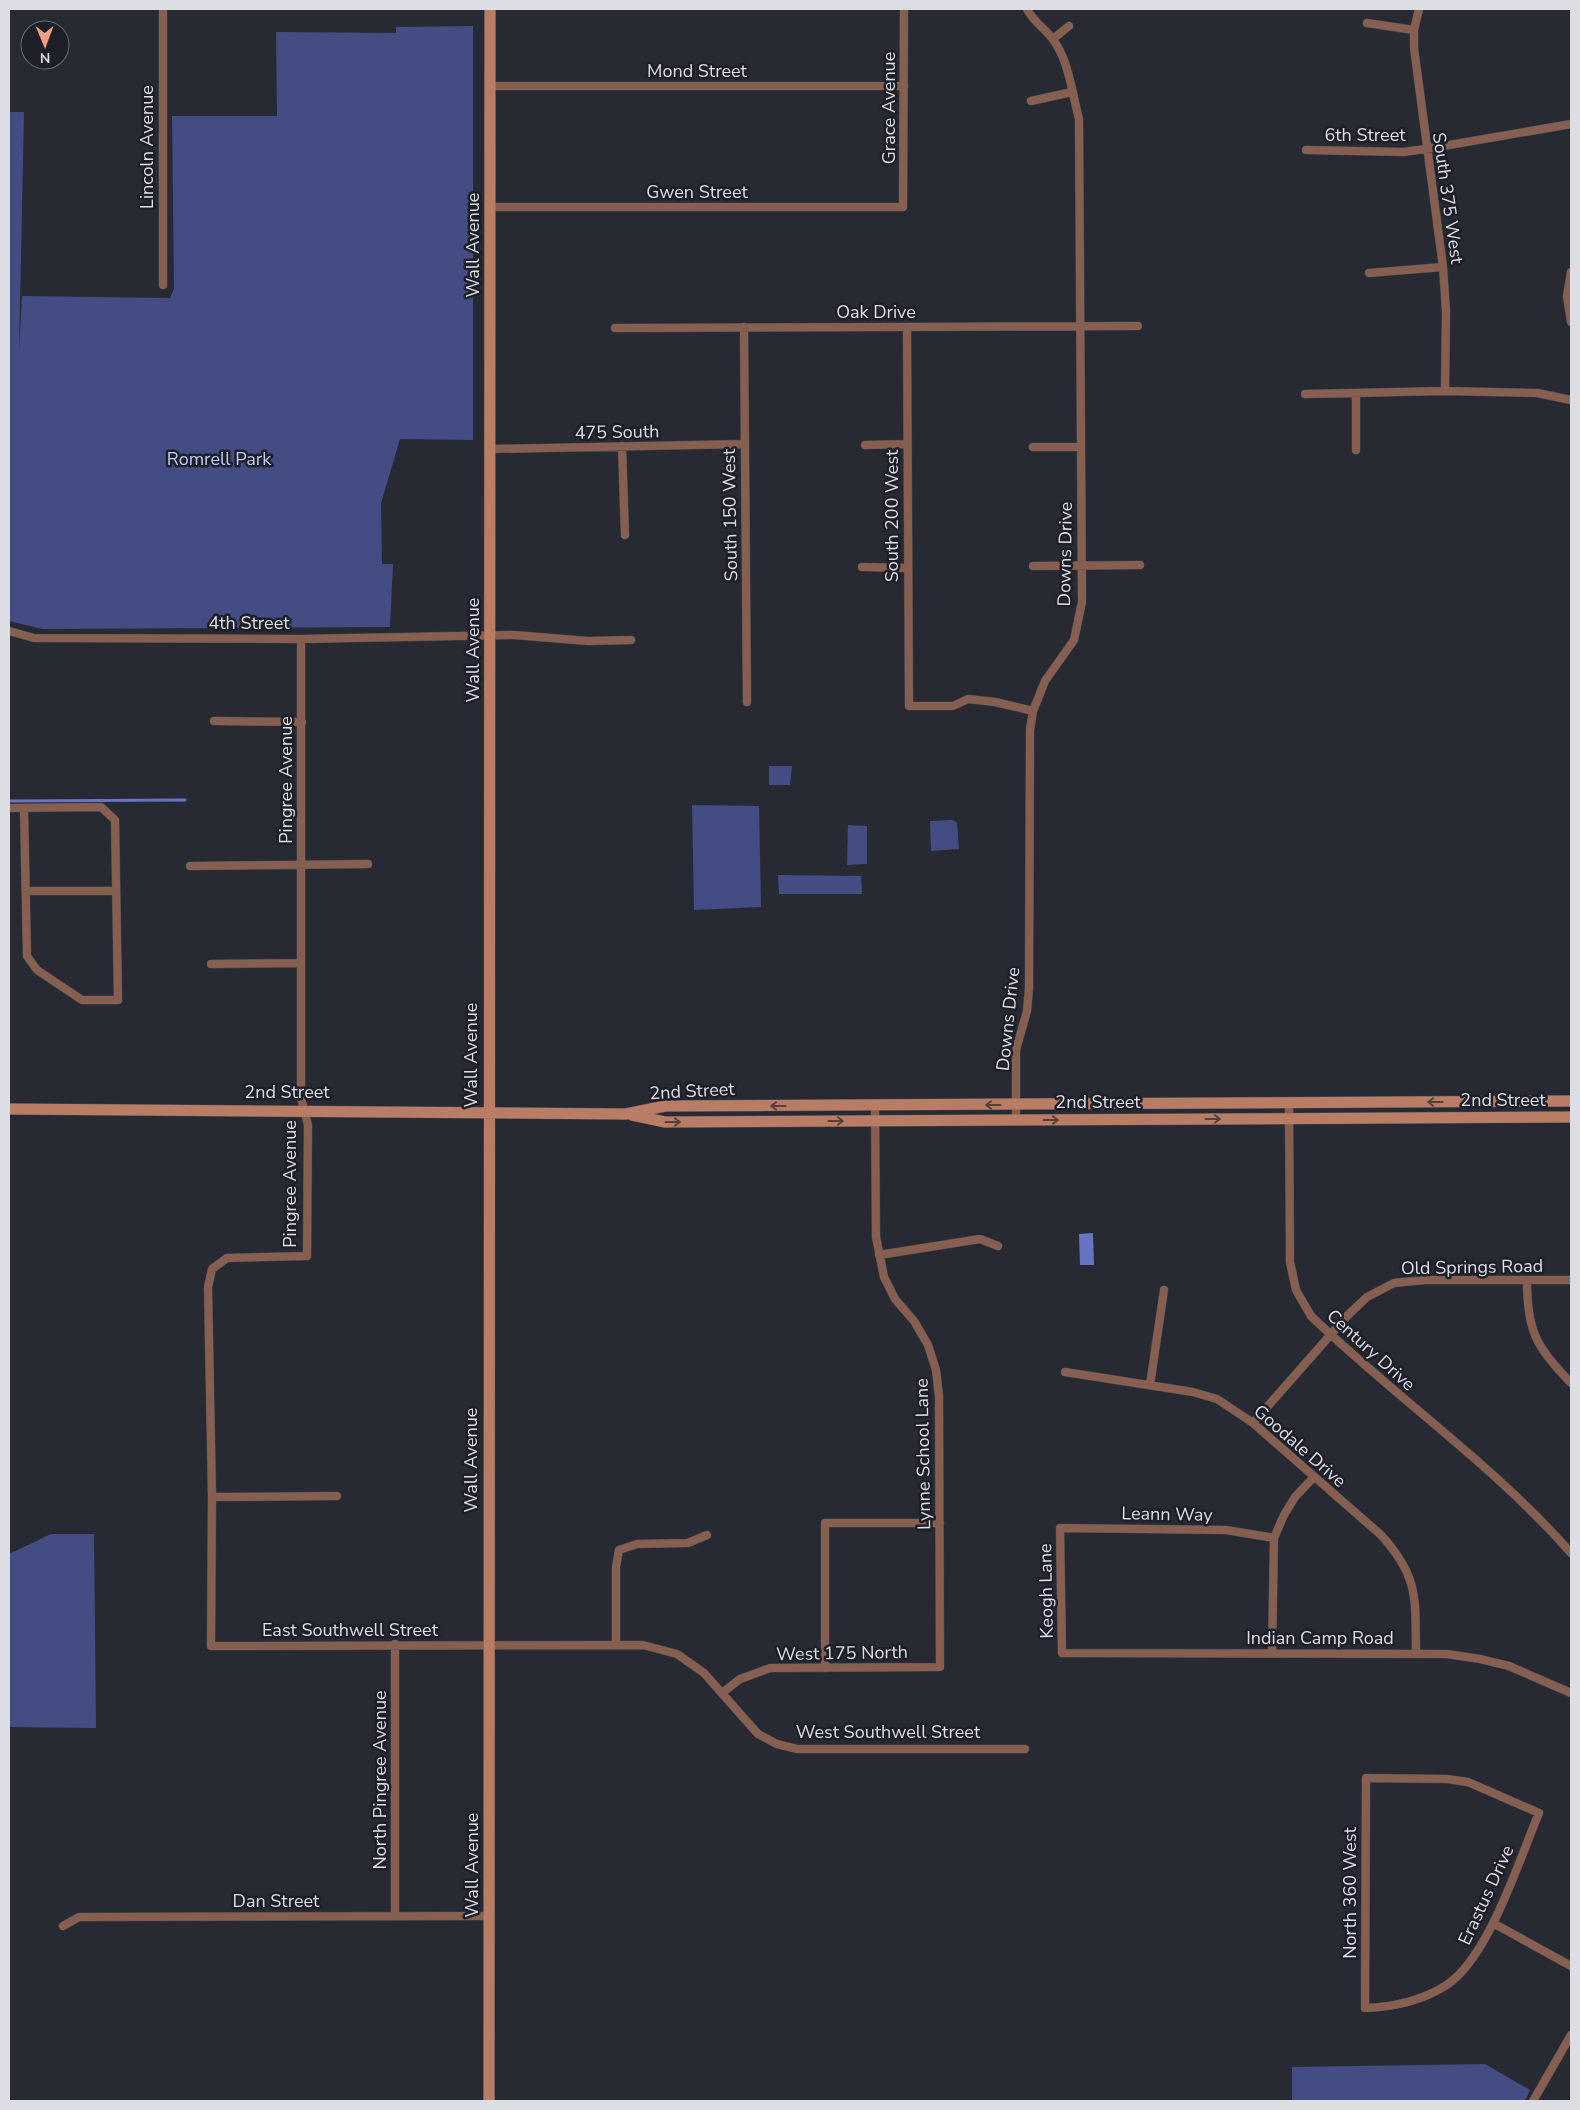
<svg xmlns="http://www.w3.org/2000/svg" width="1580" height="2110" font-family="'Nunito Sans',sans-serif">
<rect width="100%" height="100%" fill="#282a33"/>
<!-- green -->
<path fill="#434d83" d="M 473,26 L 473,440 L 400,439 L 381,503 L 382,564 L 393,564 L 390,627 L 42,629 L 9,621 L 9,112 L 24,112 L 19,352 L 22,296 L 170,298 L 174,289 L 172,116 L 277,116 L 276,32 L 396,33 L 396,27 Z
M 769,766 L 792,766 L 790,785 L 769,785 Z
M 692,805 L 759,806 L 761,907 L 694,910 Z
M 953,820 L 957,823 L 959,849 L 931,851 L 930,821 Z
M 848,825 L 867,826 L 867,864 L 847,865 Z
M 778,875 L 861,876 L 862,894 L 779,894 Z
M 51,1534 L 94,1534 L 96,1728 L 9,1727 L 9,1554 Z
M 1485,2064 L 1530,2090 L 1525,2101 L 1292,2101 L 1292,2067 Z"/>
<!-- water -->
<path fill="#6574c3" d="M 1093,1233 L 1094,1265 L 1080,1265 L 1079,1234 Z"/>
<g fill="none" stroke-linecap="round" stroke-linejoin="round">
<!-- stream -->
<path stroke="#6574c3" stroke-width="3" d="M 9,801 L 185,800"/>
<defs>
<path id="minor" d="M 163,9 L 163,285
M 1419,9 L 1414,30 L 1414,48 L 1443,267 L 1446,311 L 1445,391
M 1367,23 L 1414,30
M 1053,39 L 1069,26
M 490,86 L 904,86
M 1031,101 L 1072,92
M 1306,150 L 1403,152 L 1426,149 L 1571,124
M 490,207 L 903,207 L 904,9
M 1571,272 L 1567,296 L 1571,322
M 1369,273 L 1443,267
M 744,327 L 747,702
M 907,327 L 909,706 L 953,706 L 968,699 L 995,702 L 1033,711
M 615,328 L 1138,326
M 1305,394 L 1445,391 L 1537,393 L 1571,400
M 865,445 L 907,444
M 622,446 L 625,535
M 1033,447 L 1081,447
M 490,449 L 744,444
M 1356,450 L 1356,393
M 1033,566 L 1140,565
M 862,567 L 907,568
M 9,631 L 34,638 L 301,639 L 514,635 L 588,641 L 631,640
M 301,639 L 301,1098 L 308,1125 L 307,1256 L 227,1258 L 212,1269 L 208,1287 L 212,1497 L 211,1646 L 643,1645 L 677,1654 L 704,1673 L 758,1734 L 777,1744 L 797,1749 L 1025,1749
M 214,721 L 302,722
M 9,808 L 101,807 L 115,820 L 118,1000 L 82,1000 L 37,970 L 27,956 L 24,809
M 190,866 L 368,864
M 26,891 L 116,891
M 211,964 L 301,963
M 1289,1103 L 1290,1262 L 1296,1290 L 1311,1316 C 1395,1397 1494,1465 1571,1553
M 1016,1120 L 1016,1050 L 1027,1011 L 1029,988 L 1030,730 L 1033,711 L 1045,681 L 1074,640 L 1082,602 L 1079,119 C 1072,93 1069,60 1052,38 C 1044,28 1033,21 1027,9
M 879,1255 L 980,1239 L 998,1246
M 1527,1280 C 1527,1332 1536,1346 1571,1383
M 1065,1372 L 1193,1392 L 1217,1399 L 1253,1423 L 1381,1535 C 1420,1578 1415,1600 1416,1654
M 1150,1385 L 1164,1290
M 1253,1423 L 1348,1315 L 1367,1297 L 1394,1283 L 1425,1280 L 1571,1280
M 212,1497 L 337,1496
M 1274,1538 L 1226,1530 L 1060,1528 L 1062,1653 L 1447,1654 L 1480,1659 L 1509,1666 L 1571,1693
M 616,1645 L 616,1567 L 619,1550 L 637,1544 L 688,1543 L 707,1535
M 1272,1653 L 1274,1538 L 1284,1515 L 1295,1497 L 1314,1477
M 825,1668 L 825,1523 L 940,1523
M 722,1693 L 740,1679 L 770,1668 L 940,1667 L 939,1396 L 936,1370 L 928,1345 L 914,1321 L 895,1299 L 884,1277 L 876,1237 L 875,1105
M 1366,1778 L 1447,1779 L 1468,1782 L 1539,1813 C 1519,1860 1488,1960 1445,1986 C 1421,2001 1393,2007 1365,2008 Z
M 395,1916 L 395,1644
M 1493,1923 L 1571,1966
M 63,1926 L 79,1917 L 490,1916
M 1533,2101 L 1571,2035"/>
<path id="secondary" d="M 9,1109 L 626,1114 L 665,1106 L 1571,1101
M 632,1115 L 665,1122 L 1571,1117
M 489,2101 L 490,9"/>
</defs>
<!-- minor casing -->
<use href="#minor" stroke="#45474f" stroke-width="9"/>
<!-- secondary casing -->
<use href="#secondary" stroke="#45474f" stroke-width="12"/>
<!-- minor -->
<use href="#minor" stroke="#865f50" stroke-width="8"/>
<!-- secondary -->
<use href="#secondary" stroke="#b97c65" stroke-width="11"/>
</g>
<!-- one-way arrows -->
<defs><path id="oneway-shaft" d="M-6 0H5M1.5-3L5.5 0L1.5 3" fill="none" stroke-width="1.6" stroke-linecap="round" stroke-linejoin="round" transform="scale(1.25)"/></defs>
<g stroke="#54403e">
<use href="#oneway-shaft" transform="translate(1435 1102) rotate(180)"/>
<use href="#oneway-shaft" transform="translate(993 1105) rotate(180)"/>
<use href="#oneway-shaft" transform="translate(778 1106) rotate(180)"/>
<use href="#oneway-shaft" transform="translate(1213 1119)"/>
<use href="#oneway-shaft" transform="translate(1051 1120)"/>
<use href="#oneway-shaft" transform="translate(836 1121)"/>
<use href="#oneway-shaft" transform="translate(673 1122)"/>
</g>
<g text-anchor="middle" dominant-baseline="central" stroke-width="5" stroke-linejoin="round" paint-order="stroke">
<!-- street labels -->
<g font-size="18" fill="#dddee4" stroke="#1e2029">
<text x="697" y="71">Mond Street</text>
<text transform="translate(889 108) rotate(-90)">Grace Avenue</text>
<text x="1365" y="135">6th Street</text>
<text transform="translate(147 147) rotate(-90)">Lincoln Avenue</text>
<text x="697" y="192">Gwen Street</text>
<text transform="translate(1448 198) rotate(82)">South 375 West</text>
<text transform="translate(473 245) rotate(-90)">Wall Avenue</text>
<text x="876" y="312">Oak Drive</text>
<text transform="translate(617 432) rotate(-1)">475 South</text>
<text transform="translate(730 515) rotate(-91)">South 150 West</text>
<text transform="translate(892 516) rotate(-90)">South 200 West</text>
<text transform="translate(1065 554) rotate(-89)">Downs Drive</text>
<text x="249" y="623">4th Street</text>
<text transform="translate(473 650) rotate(-90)">Wall Avenue</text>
<text transform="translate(286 780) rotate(-90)">Pingree Avenue</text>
<text transform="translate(1008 1019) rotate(-84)">Downs Drive</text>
<text transform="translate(471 1055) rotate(-90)">Wall Avenue</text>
<text transform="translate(692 1091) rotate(-3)">2nd Street</text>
<text x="287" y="1092">2nd Street</text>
<text x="1503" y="1100">2nd Street</text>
<text x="1098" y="1102">2nd Street</text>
<text transform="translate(290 1184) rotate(-90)">Pingree Avenue</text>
<text transform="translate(1472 1267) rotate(-1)">Old Springs Road</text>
<text transform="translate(1371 1350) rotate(42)">Century Drive</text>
<text transform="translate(1300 1446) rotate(41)">Goodale Drive</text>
<text transform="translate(923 1454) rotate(-91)">Lynne School Lane</text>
<text transform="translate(471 1460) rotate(-90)">Wall Avenue</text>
<text transform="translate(1167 1514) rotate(1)">Leann Way</text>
<text transform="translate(1046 1591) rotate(-91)">Keogh Lane</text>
<text x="350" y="1630">East Southwell Street</text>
<text x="1320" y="1638">Indian Camp Road</text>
<text transform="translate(842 1653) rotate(-1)">West 175 North</text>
<text x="888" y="1732">West Southwell Street</text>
<text transform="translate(380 1780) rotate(-90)">North Pingree Avenue</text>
<text transform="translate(472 1865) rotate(-90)">Wall Avenue</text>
<text transform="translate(1350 1893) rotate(-90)">North 360 West</text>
<text transform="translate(1486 1895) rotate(-65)">Erastus Drive</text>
<text x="276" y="1901">Dan Street</text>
</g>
<!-- park labels -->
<g font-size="18" fill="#c0caf5" stroke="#1e2029">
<text x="219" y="459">Romrell Park</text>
</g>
</g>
<!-- border -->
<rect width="1580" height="2110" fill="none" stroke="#dddee4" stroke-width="20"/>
<!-- north arrow -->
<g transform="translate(45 45) rotate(179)"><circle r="24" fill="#1e2029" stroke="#6a6c74"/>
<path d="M0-4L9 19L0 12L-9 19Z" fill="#f2a080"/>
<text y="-8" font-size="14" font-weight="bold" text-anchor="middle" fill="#dddee4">N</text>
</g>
</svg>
